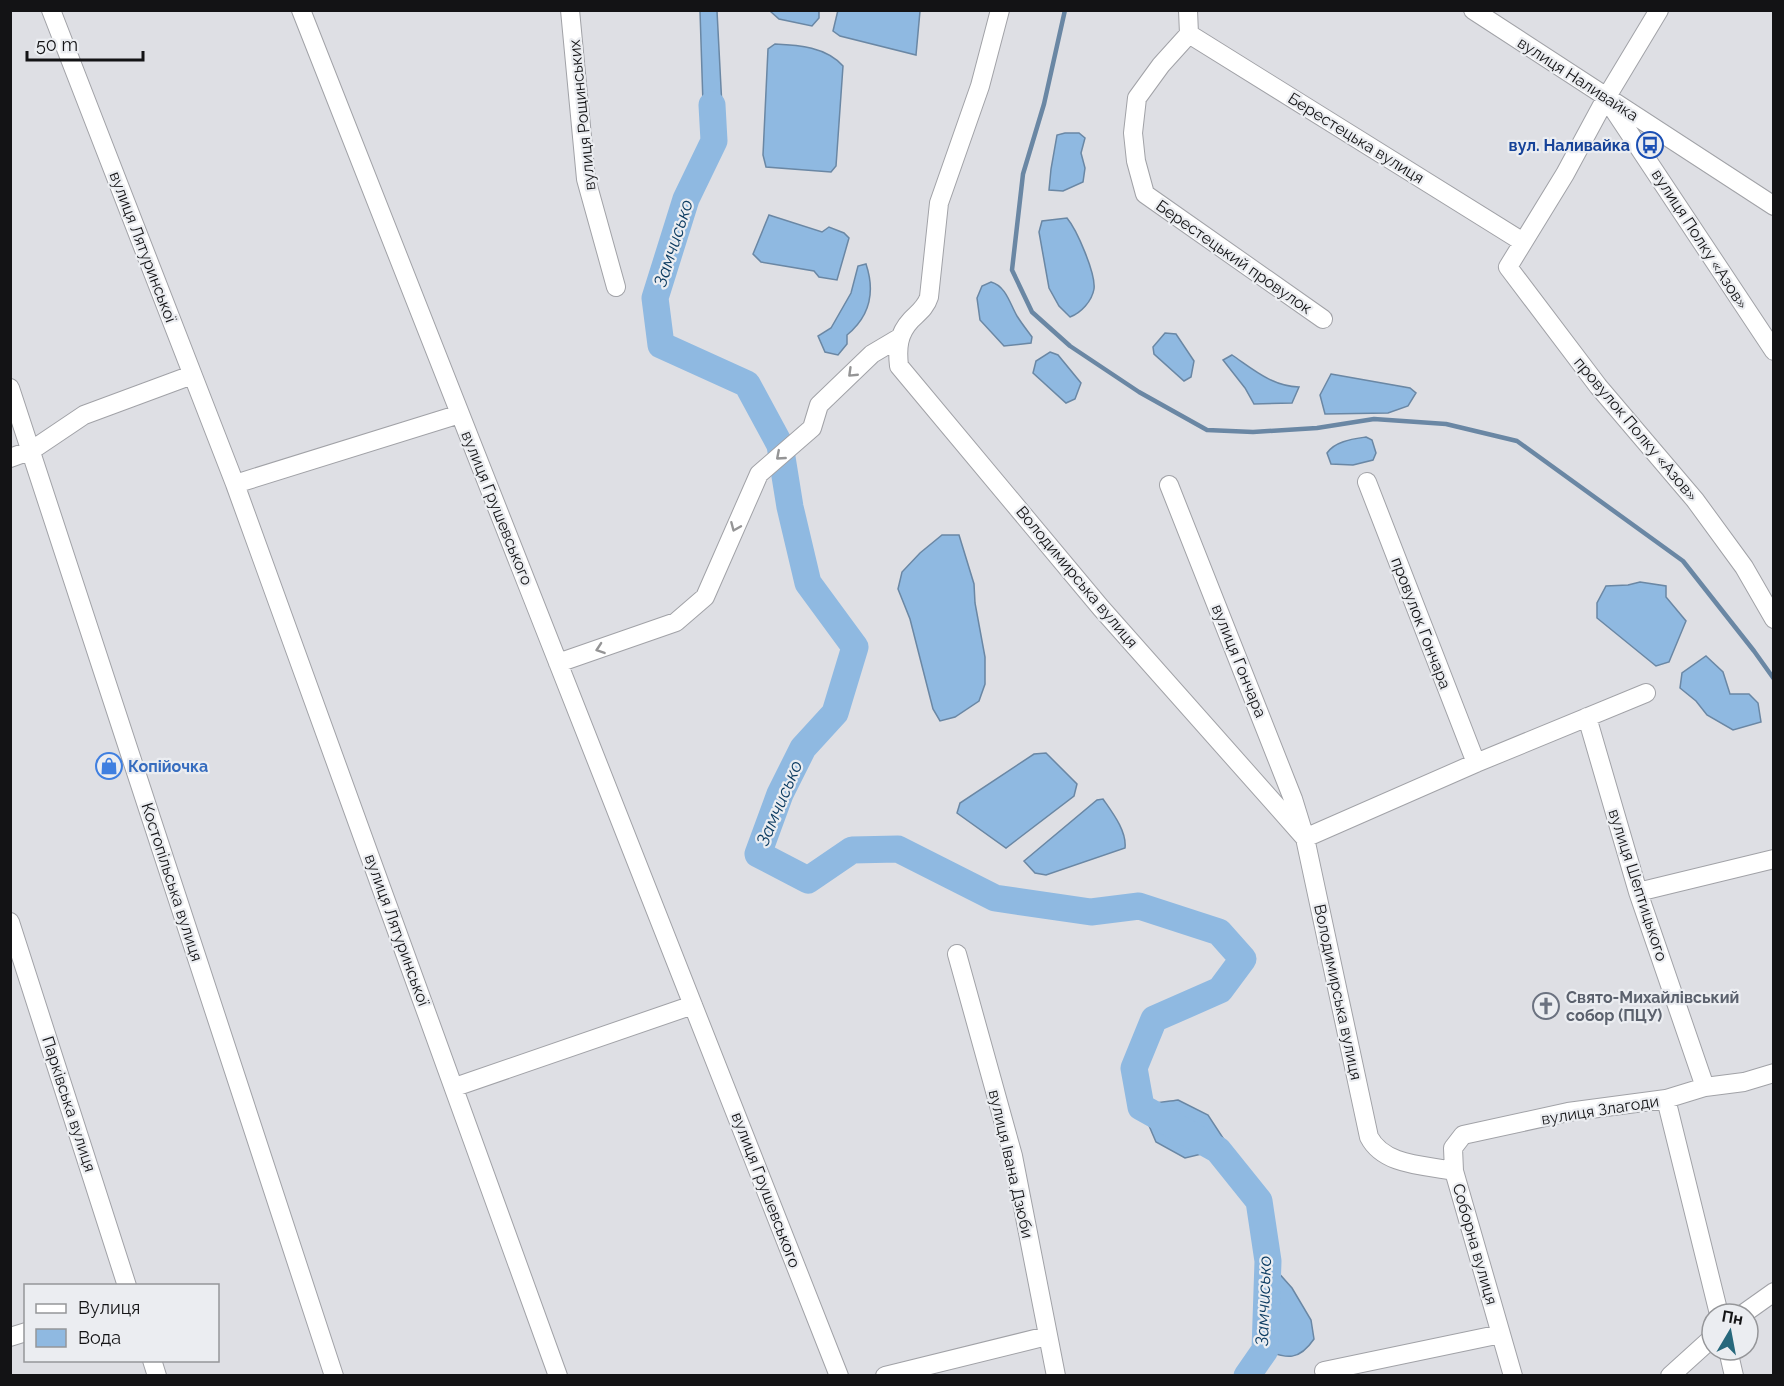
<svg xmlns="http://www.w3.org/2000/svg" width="1784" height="1386" font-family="Raleway,sans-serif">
<rect width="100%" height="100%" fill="#dedfe4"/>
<!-- water -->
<path fill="#8fb9e1" stroke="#6a87a4" stroke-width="1.5" d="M 838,10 L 920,11 L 916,55 L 840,36 L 833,31 Z
M 700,11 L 717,11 L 723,126 L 714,141 L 704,135 Z
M 770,11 L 819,11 L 819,18 L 812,26 L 779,19 Z
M 775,44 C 799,45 826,47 843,66 L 836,166 L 831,172 L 766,167 L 763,155 L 768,49 Z
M 1065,133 L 1079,133 L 1085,138 L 1081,153 L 1085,168 L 1083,182 L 1063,191 L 1049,190 L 1051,169 L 1057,135 Z
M 769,215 L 822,232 L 829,227 L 844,233 L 849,238 L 837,280 L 819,277 L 814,271 L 761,262 L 753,254 Z
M 1067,218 C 1077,230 1096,274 1094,289 C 1092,301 1081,313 1070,317 L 1059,306 L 1049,288 L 1039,232 L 1042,221 Z
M 866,264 C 875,291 870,316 847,335 L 847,344 L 838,355 L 825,352 L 818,336 L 831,328 L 851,293 L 858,266 Z
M 991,282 C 1006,286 1010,304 1017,316 C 1022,324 1027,330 1032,337 L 1031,343 L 1004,346 L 980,320 L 977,298 L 982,286 Z
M 1165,333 L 1176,334 L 1194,361 L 1191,377 L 1184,381 L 1154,354 L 1153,347 Z
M 1050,352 L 1058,355 L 1081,383 L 1075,399 L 1066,403 L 1033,373 L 1036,361 Z
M 1232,355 C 1254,370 1272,386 1299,387 L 1292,403 L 1254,404 L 1245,388 L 1223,360 Z
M 1331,374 L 1410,388 L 1416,393 L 1408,406 L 1388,413 L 1325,414 L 1320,395 Z
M 1366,437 L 1372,440 L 1376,453 L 1373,460 L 1353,465 L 1331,464 L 1327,453 C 1335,441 1353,439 1366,437 Z
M 942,535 L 959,535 L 974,584 L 975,603 L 985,657 L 985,684 L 979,701 L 955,717 L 940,721 L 933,709 L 910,619 L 898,589 L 902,572 L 920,553 Z
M 1640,582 L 1666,586 L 1666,597 L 1686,621 L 1669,662 L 1656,666 L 1597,618 L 1597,603 L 1606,586 L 1628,585 Z
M 1706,656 L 1723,672 L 1730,694 L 1749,694 L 1758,703 L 1761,722 L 1733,730 L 1707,715 L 1696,701 L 1680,688 L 1682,673 Z
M 1046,753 L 1077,784 L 1074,796 L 1006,848 L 957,813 L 960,803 L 1034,754 Z
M 1103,799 C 1112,812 1127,831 1125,848 L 1046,875 L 1035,873 L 1024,861 L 1097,800 Z
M 1178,1100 L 1208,1115 L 1227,1144 L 1218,1150 L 1185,1158 L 1156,1142 L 1141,1107 C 1150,1102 1167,1102 1178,1100 Z
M 1268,1261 L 1292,1288 L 1311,1320 L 1314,1339 C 1299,1361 1287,1359 1265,1350 L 1260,1296 Z"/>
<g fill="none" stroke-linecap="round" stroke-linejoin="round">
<!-- stream -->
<path stroke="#6a87a4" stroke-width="4.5" d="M 1065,10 L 1044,104 L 1023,174 L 1012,270 L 1032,312 L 1070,346 L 1139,392 L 1207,430 L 1253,432 L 1317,428 L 1374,419 L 1446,424 L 1517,441 L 1683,561 L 1754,651 L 1774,679"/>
<!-- river -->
<path stroke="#8fb9e1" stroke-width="27" d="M 712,105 L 714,141 L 686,199 L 655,298 L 661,345 L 747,384 L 780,445 L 790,507 L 808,583 L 855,647 L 835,713 L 803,748 L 780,794 L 758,854 L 808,880 L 852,850 L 898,849 L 995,898 L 1091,912 L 1139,906 L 1219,932 L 1243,959 L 1220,990 L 1154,1019 L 1134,1068 L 1141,1107 L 1218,1150 L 1259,1201 L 1268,1261 L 1265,1350 L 1247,1376"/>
<defs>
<path id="minor" d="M 51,10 L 235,484 L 558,1376
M 301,10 L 839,1376
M 570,10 L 586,179 L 616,287
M 1000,10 L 980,86 L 939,203 L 929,297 C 926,307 919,312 911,320 C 898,334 897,348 899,366 L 1101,608 L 1305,838 L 1369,1137 C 1384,1166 1425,1165 1454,1171 L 1513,1376
M 1188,10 L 1189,34
M 1473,10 L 1774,206
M 1659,10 L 1606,98 L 1565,174 L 1508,267 L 1598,386 L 1695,500 L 1744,567 L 1774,619
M 1189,34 L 1161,65 L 1137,98 L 1133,133 L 1136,161 L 1145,194 L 1323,319
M 1189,34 L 1523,242
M 1610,104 L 1774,351
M 10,388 L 334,1376
M 10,458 L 32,450 L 84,415 L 192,375
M 1367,482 L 1476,763
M 235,484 L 460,414
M 1169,485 L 1293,799 L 1305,838 L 1476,763 L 1646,693
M 558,663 L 676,622 L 705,597 L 759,474 L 812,428 L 819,405 L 872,354 L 899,338
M 1587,717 L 1638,892 L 1705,1087
M 1638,892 L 1774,859
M 10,922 L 127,1286
M 957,954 L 1013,1156 L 1056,1376
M 455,1087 L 693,1005
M 1666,1099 L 1719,1314
M 1454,1171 L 1453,1148 L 1463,1135 L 1568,1112 L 1666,1099 L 1705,1087 L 1744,1082 L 1774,1073
M 1743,1314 L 1774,1292
M 10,1337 L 26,1332
M 1728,1350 L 1734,1376
M 152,1360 L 157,1376
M 1324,1371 L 1501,1334
M 885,1376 L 1047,1336
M 1670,1376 L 1712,1338"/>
</defs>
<!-- minor casing -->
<use href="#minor" stroke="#a1a2a7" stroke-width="20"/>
<!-- minor -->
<use href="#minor" stroke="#fff" stroke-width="18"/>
</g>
<!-- one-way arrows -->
<defs><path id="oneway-chevron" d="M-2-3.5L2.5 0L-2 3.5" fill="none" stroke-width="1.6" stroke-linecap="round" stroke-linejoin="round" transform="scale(1.5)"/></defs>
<g stroke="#959596">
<use href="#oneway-chevron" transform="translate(852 373) rotate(136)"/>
<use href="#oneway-chevron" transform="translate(780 456) rotate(139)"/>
<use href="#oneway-chevron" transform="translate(735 527) rotate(113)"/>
<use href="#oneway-chevron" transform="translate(600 649) rotate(161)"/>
</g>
<!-- icons -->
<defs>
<symbol id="bus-ring" viewBox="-11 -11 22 22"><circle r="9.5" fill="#ebedf1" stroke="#1a4fb4" stroke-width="1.5"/><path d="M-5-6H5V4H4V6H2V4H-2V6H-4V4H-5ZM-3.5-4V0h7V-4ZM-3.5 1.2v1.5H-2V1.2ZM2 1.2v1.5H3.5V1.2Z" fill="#1a4fb4"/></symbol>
<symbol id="shop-ring" viewBox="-11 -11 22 22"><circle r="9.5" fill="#ebedf1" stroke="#3f7fe0" stroke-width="1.5"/><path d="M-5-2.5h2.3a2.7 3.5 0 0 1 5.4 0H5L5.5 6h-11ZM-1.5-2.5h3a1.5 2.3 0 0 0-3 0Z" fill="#3f7fe0"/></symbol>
<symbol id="church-ring" viewBox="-11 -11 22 22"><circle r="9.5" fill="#ebedf1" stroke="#6b7280" stroke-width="1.5"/><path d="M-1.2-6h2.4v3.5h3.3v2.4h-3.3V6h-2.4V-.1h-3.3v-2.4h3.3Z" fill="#6b7280"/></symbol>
</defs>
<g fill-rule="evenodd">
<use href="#bus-ring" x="1635" y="130" width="30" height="30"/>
<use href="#shop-ring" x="94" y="751" width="30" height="30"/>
<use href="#church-ring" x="1531" y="991" width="30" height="30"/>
</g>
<g text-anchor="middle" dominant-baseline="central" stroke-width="4.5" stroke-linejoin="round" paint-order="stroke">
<!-- street labels -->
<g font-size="16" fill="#131315" stroke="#ebedf1">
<text transform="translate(1578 79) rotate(33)">вулиця Наливайка</text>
<text transform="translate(582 115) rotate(-96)">вулиця Рощинських</text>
<text transform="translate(1356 138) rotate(32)">Берестецька вулиця</text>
<text transform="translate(1700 239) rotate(57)">вулиця Полку «Азов»</text>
<text transform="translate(143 247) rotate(69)">вулиця Лятуринської</text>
<text transform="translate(1234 257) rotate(35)">Берестецький провулок</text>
<text transform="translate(1636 429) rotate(50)">провулок Полку «Азов»</text>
<text transform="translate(497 508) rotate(68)">вулиця Грушевського</text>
<text transform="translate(1077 577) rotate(50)">Володимирська вулиця</text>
<text transform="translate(1421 623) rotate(69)">провулок Гончара</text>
<text transform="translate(1239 661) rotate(68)">вулиця Гончара</text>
<text transform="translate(172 882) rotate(72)">Костопільська вулиця</text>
<text transform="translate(1638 885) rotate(72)">вулиця Шептицького</text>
<text transform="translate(397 930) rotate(70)">вулиця Лятуринської</text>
<text transform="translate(1338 992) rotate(78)">Володимирська вулиця</text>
<text transform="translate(69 1104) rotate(72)">Парківська вулиця</text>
<text transform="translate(1600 1110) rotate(-9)">вулиця Злагоди</text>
<text transform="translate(1011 1164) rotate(77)">вулиця Івана Дзюби</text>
<text transform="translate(766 1190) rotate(69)">вулиця Грушевського</text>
<text transform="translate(1475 1244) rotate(74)">Соборна вулиця</text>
</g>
<!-- transit labels -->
<g font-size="16" font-weight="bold" fill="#164399" stroke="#ebedf1" text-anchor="end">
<text x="1630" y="145">вул. Наливайка</text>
</g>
<!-- shop labels -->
<g font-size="16" font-weight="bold" fill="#366cbe" stroke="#ebedf1" text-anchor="start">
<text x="128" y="766">Копійочка</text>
</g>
<!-- worship labels -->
<g font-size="16" font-weight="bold" fill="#5b616d" stroke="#ebedf1" text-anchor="start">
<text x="1566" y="997">Свято-Михайлівський<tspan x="1566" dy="18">собор (ПЦУ)</tspan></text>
</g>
<!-- water labels -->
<g font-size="18" font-style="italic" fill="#0b3b61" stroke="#ebedf1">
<text transform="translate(673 243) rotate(-72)">Замчисько</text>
<text transform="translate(779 803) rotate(-67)">Замчисько</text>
<text transform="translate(1263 1301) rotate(-88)">Замчисько</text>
</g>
</g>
<!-- border -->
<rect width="1784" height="1386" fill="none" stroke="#131315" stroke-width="24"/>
<!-- legend -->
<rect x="24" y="1284" width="195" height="78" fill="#ebedf1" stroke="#959699" stroke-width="1.5"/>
<rect x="36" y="1304" width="30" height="9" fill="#ffffff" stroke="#959699" stroke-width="1.5"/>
<text x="78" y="1314" font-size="18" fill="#131315">Вулиця</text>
<rect x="36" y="1329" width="30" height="18" fill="#8fb9e1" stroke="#959699" stroke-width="1.5"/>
<text x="78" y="1344" font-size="18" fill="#131315">Вода</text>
<!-- north arrow -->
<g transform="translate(1730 1332) rotate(10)"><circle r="28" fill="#ebedf1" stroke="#959699" stroke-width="1.5"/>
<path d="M0-4.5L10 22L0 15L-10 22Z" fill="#27687c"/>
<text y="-9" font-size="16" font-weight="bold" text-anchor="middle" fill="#131315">Пн</text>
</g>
<!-- scale -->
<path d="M27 51v9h116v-9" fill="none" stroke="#131315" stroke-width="3"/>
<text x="36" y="51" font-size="18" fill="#131315" stroke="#ebedf1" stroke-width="4.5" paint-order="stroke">50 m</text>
</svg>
